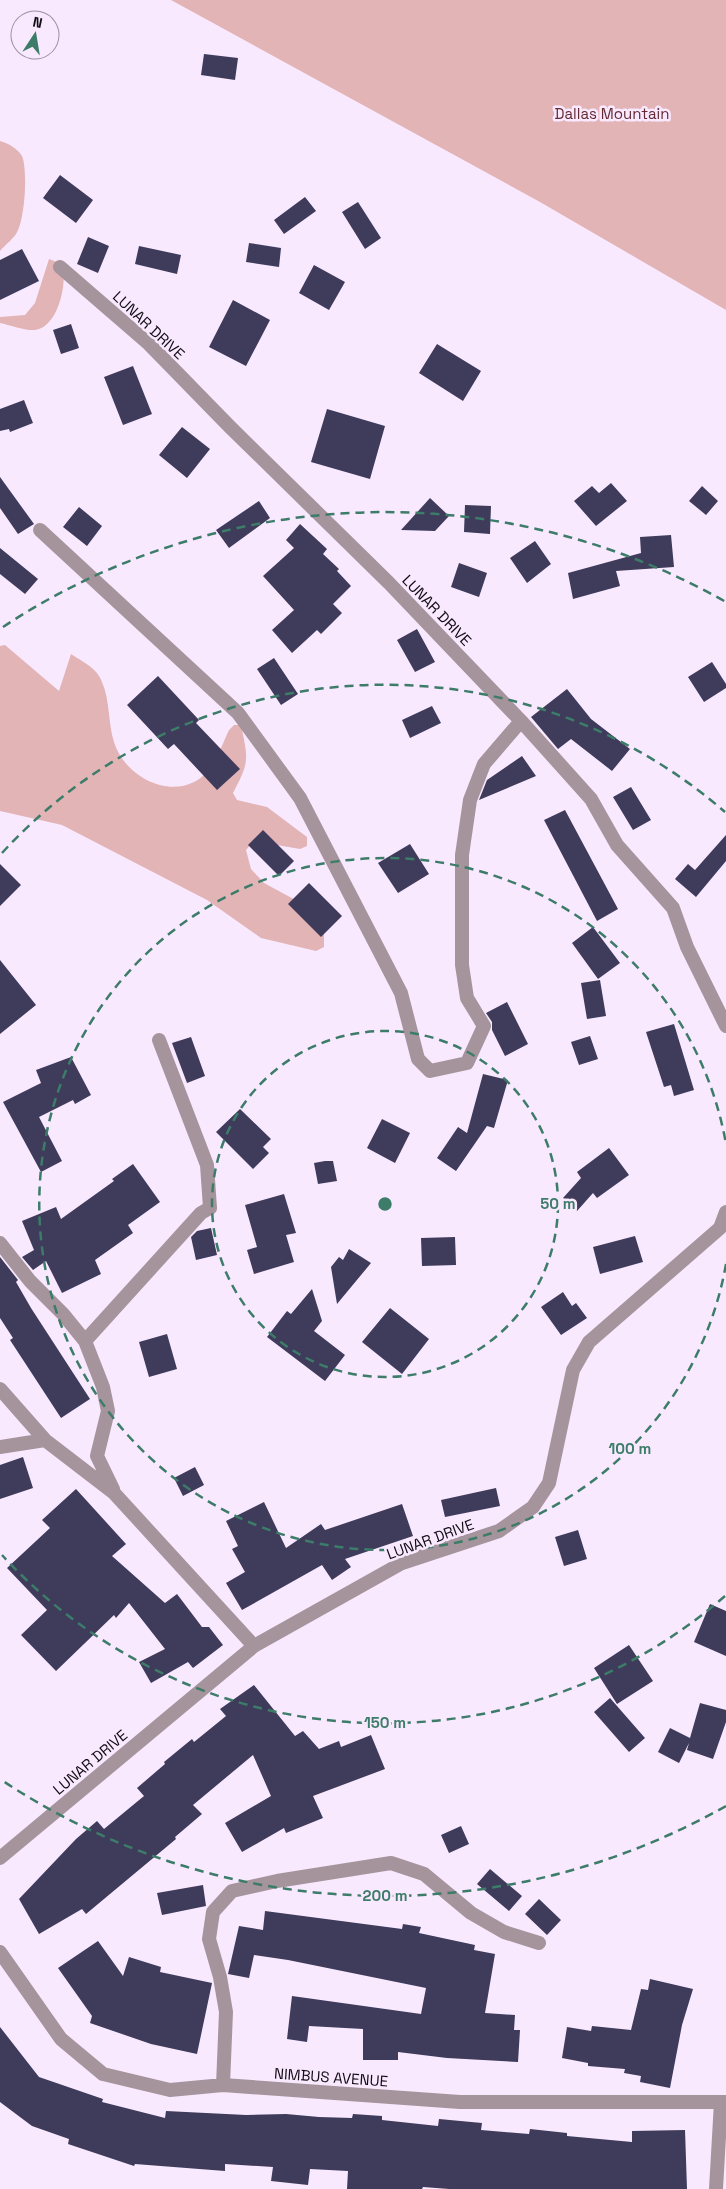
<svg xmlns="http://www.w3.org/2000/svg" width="726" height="2189" font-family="'Space Grotesk',sans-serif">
<rect width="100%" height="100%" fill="#f9e9ff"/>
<!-- forest -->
<path fill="#e2b4b6" d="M 171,0 L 726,0 L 726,310 L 540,202 Z
M 0,141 C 8,143 18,149 22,156 C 28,170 25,221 16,234 C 12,240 5,245 0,251 Z
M 49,259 L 62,264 C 68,283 58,327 35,330 C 25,331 10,325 0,323 L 0,317 L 25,315 L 35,303 Z
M 5,645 L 59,691 L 71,654 C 83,662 97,668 102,682 C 110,700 108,723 114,742 C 125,779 178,805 208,771 C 217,761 223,742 229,730 L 234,725 L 241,725 C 248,759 250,761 233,793 L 237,800 L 267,807 L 307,837 L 307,846 L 300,849 L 254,841 L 246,850 L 251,869 L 264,883 L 312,909 L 324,925 L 324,947 L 316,951 L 261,938 L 207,900 L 62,825 L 0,811 L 0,646 Z"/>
<!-- building -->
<path fill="#3e3b5b" d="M 204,54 L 238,58 L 235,80 L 201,75 Z
M 60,175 L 93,200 L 76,223 L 43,198 Z
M 305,197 L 316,211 L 284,234 L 274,220 Z
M 358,202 L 381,238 L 365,249 L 342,212 Z
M 88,237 L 109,246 L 98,273 L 77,264 Z
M 249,243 L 281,248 L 279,267 L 246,262 Z
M 139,246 L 181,255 L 177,274 L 135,264 Z
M 22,249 L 39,281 L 0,300 L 0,260 Z
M 314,265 L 345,282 L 329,310 L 299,293 Z
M 233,300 L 270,320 L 246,366 L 209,347 Z
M 71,324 L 79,348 L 61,354 L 53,330 Z
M 437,344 L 481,371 L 463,401 L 419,373 Z
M 133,366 L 152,414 L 123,425 L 104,377 Z
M 24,400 L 33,423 L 10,432 L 9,429 L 0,431 L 0,409 Z
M 327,409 L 385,426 L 370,479 L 311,462 Z
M 182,427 L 210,449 L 187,478 L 159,455 Z
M 0,477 L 34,524 L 18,534 L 0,508 Z
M 611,483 L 627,501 L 596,526 L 574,501 L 592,486 L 599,493 Z
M 702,486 L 718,501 L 706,515 L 689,501 Z
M 430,498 L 449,516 L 435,531 L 401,530 Z
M 259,501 L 270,518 L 229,548 L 216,530 Z
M 465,505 L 491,506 L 490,534 L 464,532 Z
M 79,507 L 102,526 L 87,546 L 63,527 Z
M 300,524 L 327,549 L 323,554 L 339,569 L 337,571 L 351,586 L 333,604 L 342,613 L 321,634 L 317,630 L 292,653 L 272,630 L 294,610 L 263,576 L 294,548 L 286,540 Z
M 671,535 L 674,567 L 616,571 L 620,586 L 573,599 L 568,573 L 641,553 L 640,537 Z
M 535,541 L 551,564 L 527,583 L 510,558 Z
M 0,548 L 38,579 L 25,594 L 0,574 Z
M 459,563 L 487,573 L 479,597 L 451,587 Z
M 417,629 L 435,662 L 415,672 L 397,640 Z
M 274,658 L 298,694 L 281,705 L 257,669 Z
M 712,662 L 726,684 L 726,688 L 704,702 L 688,677 Z
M 158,676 L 199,720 L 196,723 L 240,769 L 217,790 L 174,744 L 168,749 L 127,705 Z
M 567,689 L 591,719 L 630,749 L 612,771 L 571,739 L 558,749 L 531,717 Z
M 432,706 L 441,723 L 410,738 L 402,720 Z
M 522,756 L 536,776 L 479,800 L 487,780 Z
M 631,787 L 651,820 L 633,830 L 613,797 Z
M 565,810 L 618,909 L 597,921 L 544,820 Z
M 263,830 L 294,861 L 279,876 L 248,845 Z
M 726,835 L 726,861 L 696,897 L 675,879 L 688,864 L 695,870 Z
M 410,844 L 429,874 L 398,893 L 378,863 Z
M 0,864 L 21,885 L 0,906 Z
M 309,883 L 342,916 L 321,937 L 288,904 Z
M 593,927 L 620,963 L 598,979 L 572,943 Z
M 0,960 L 36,1005 L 0,1034 Z
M 600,980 L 606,1016 L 587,1019 L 581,983 Z
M 507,1002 L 528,1044 L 505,1056 L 492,1030 L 492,1022 L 486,1013 Z
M 674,1024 L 694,1090 L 674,1096 L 671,1085 L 664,1087 L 646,1032 Z
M 590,1036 L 598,1059 L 579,1065 L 571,1042 Z
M 191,1037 L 205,1076 L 187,1083 L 172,1043 Z
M 71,1057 L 91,1095 L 75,1104 L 73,1100 L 39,1117 L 62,1161 L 41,1172 L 3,1102 L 41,1083 L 36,1070 Z
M 483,1074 L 508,1080 L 494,1128 L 487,1126 L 456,1171 L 437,1158 L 458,1127 L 467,1133 Z
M 240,1109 L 271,1139 L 263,1147 L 269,1153 L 253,1169 L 216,1132 Z
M 382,1119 L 410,1133 L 395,1163 L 367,1148 Z
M 609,1148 L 629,1175 L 597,1198 L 593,1193 L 577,1211 L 563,1198 L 581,1178 L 577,1172 Z
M 325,1161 L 333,1161 L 337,1181 L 318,1184 L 314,1163 Z
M 133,1164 L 160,1202 L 128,1225 L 133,1233 L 95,1260 L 101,1274 L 62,1293 L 46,1261 L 33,1270 L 22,1257 L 34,1250 L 22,1221 L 56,1207 L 61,1219 L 114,1181 L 112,1179 Z
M 284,1194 L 296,1233 L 286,1235 L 294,1262 L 254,1274 L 247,1250 L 257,1247 L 245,1205 Z
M 211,1228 L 217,1255 L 196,1260 L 191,1237 L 197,1231 Z
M 635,1236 L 643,1262 L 600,1274 L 593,1247 Z
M 455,1237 L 456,1265 L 422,1266 L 421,1238 Z
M 349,1249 L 371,1263 L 337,1304 L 331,1267 L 339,1257 L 343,1260 Z
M 0,1257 L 18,1280 L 16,1282 L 31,1308 L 90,1399 L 61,1418 L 10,1340 L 13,1338 L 0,1318 Z
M 312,1289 L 322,1321 L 314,1331 L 345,1355 L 325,1381 L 267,1337 L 287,1311 L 291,1314 Z
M 563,1292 L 572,1306 L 576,1303 L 587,1318 L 561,1335 L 541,1307 Z
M 390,1308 L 429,1339 L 402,1374 L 362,1342 Z
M 167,1334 L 177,1369 L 149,1377 L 139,1342 Z
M 23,1457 L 33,1488 L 0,1499 L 0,1465 Z
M 195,1467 L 204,1485 L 183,1496 L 174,1478 Z
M 496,1488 L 500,1506 L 445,1517 L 441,1500 Z
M 76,1489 L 126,1544 L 112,1556 L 165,1603 L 177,1594 L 202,1627 L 209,1627 L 223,1645 L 193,1668 L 188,1662 L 151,1683 L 139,1662 L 165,1649 L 129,1603 L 116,1618 L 114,1615 L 56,1671 L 21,1635 L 47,1610 L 7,1568 L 50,1528 L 42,1520 Z
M 264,1502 L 286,1548 L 321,1524 L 325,1530 L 402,1504 L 413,1536 L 345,1559 L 351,1567 L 332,1580 L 322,1565 L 242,1610 L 226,1583 L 245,1572 L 232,1549 L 238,1546 L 226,1521 Z
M 578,1530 L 587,1559 L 564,1566 L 555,1537 Z
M 710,1604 L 726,1611 L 726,1656 L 694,1642 Z
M 629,1645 L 653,1681 L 617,1704 L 594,1668 Z
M 254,1685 L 295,1736 L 303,1731 L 319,1749 L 339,1741 L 341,1747 L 371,1735 L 385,1769 L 313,1796 L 323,1818 L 286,1833 L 284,1828 L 242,1852 L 225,1823 L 271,1796 L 253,1755 L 193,1805 L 202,1814 L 175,1837 L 176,1839 L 86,1914 L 82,1909 L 39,1934 L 19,1899 L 76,1839 L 97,1821 L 104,1829 L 144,1796 L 137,1788 L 165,1764 L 164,1762 L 192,1739 L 194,1742 L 226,1716 L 220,1709 Z
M 610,1698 L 645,1738 L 629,1752 L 594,1712 Z
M 700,1703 L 726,1710 L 726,1722 L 713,1759 L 687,1750 L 689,1743 L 679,1763 L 658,1752 L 670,1728 L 690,1738 Z
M 461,1826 L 469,1844 L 449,1853 L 441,1835 Z
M 490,1869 L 522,1896 L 509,1911 L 477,1884 Z
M 203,1885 L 206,1906 L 162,1915 L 157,1893 Z
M 539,1899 L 561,1920 L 547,1935 L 525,1914 Z
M 265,1911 L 402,1929 L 403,1924 L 421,1927 L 419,1933 L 475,1945 L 474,1950 L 495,1954 L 485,2013 L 515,2015 L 514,2030 L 520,2030 L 518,2062 L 447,2058 L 398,2052 L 398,2060 L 363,2060 L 363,2029 L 309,2026 L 307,2042 L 287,2039 L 292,1996 L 421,2014 L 426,1988 L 288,1960 L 254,1955 L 249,1978 L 228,1974 L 239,1926 L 263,1930 Z
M 98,1941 L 123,1976 L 129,1957 L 161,1967 L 160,1972 L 212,1983 L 197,2054 L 151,2044 L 90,2023 L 92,2016 L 58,1968 Z
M 650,1979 L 693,1989 L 682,2025 L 670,2088 L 640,2082 L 641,2076 L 624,2073 L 625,2069 L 588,2066 L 588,2063 L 562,2058 L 567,2027 L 591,2031 L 592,2026 L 631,2030 L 641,1989 L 648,1990 Z
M 0,2027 L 39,2077 L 103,2099 L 102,2102 L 165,2118 L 166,2111 L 246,2115 L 286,2114 L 319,2117 L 352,2118 L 353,2114 L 382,2116 L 382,2120 L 438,2126 L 439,2119 L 482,2123 L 481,2130 L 529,2134 L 530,2129 L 567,2133 L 567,2136 L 632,2142 L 632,2131 L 685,2130 L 687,2189 L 449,2189 L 423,2187 L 422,2189 L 347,2189 L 348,2171 L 310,2169 L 308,2185 L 271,2181 L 273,2167 L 225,2164 L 225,2171 L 135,2164 L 134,2166 L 68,2144 L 69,2139 L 32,2126 L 0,2102 Z"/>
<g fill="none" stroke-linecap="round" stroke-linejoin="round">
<!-- minor -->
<path stroke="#a6949d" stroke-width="14" d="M 60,267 L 149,344 L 230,427 L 389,583 L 521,721 L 591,799 L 617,845 L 673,908 L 687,947 L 726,1026
M 40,530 L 238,713 L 300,798 L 401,993 L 418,1059 L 430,1071 L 467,1063 L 484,1026 L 467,998 L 462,965 L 462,855 L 470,800 L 484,764 L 521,721
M 0,1243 L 30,1281 L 63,1314 L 85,1341 L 103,1387 L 108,1411 L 97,1456 L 113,1489
M 85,1341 L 201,1213 L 210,1208 L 207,1165 L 159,1040
M 0,1389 L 45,1440 L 114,1493 L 254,1646
M 0,1447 L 45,1440
M 0,1858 L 254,1646 L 402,1563 L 499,1531 L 533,1507 L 549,1483 L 573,1370 L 589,1342 L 720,1228 L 726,1212
M 0,1952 L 61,2039 L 103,2074 L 170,2090 L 223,2085 L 460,2102 L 726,2102
M 223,2085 L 226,2012 L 220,1977 L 209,1939 L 213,1912 L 232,1891 L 277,1881 L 391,1863 L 424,1874 L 471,1913 L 504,1932 L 539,1943
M 716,2189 L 721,2102"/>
</g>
<!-- distance rings -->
<g fill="none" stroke="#3d7c68" stroke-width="2.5" stroke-dasharray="9 6">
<circle cx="385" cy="1204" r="173"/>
<path d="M726 1264A346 346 0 1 1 726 1144"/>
<path d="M725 1596A519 519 0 0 1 2 1555M2 853A519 519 0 0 1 725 812"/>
<path d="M726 1806A692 692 0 0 1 3 1781M3 627A692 692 0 0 1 726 602"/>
</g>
<g text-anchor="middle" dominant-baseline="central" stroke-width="5" stroke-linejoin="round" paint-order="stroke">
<!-- park labels -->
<g font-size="15" fill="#642a30" stroke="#f9e9ff">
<text x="612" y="113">Dallas Mountain</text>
</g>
<!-- street labels -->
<g font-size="15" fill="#110c13" stroke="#f9e9ff">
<text transform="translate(149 325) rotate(43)">LUNAR DRIVE</text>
<text transform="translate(437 610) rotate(46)">LUNAR DRIVE</text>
<text transform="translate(430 1539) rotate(-20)">LUNAR DRIVE</text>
<text transform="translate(90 1762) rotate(-40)">LUNAR DRIVE</text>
<text transform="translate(331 2077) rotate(4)">NIMBUS AVENUE</text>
</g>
</g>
<circle cx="385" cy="1204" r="8" fill="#3d7c68" stroke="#f9e9ff" stroke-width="2.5"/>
<g font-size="15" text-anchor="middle" font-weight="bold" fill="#3d7c68" stroke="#f9e9ff" stroke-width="5" stroke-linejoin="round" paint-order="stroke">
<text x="558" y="1209">50 m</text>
<text x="630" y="1454">100 m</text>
<text x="385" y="1728">150 m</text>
<text x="385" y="1901">200 m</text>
</g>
<!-- north arrow -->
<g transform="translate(35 35) rotate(12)"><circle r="24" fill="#f9e9ff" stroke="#9c91a1"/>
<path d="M0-4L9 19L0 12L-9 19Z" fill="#3d7c68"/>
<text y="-8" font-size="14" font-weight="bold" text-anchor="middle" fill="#110c13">N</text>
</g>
</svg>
